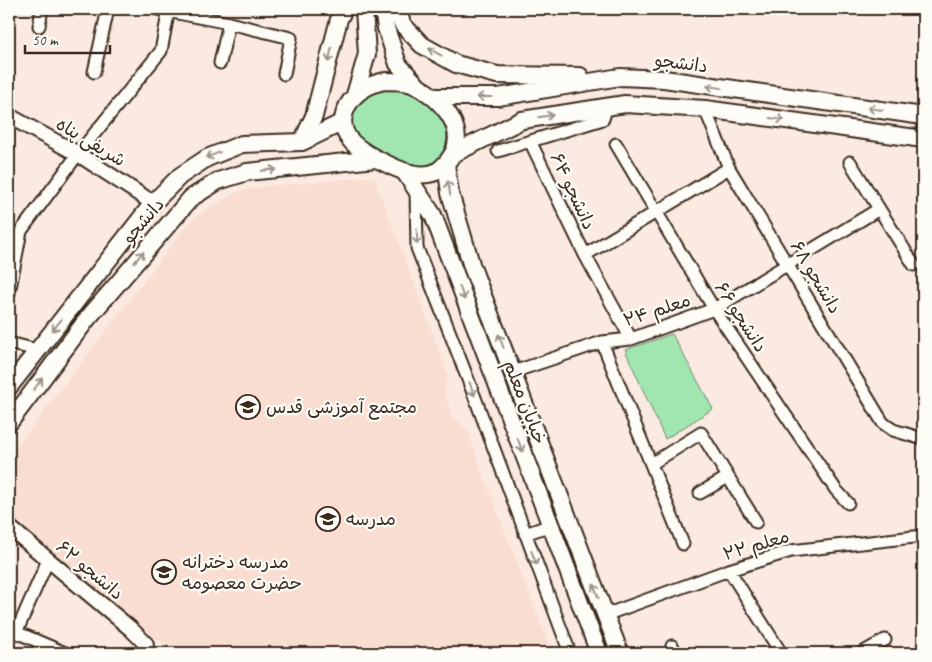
<svg xmlns="http://www.w3.org/2000/svg" width="932" height="662" font-family="Caveat,'Playpen Sans Arabic',sans-serif">
<rect width="100%" height="100%" fill="#fbeae1"/>
<filter id="ink" filterUnits="userSpaceOnUse"><feTurbulence type="fractalNoise" baseFrequency=".02" numOctaves="2"/><feDisplacementMap in="SourceGraphic" scale="10" xChannelSelector="R" yChannelSelector="G"/><feConvolveMatrix kernelMatrix="1 2 1 2 8 2 1 2 1" color-interpolation-filters="sRGB"/></filter>
<g filter="url(#ink)">
<!-- built -->
<path fill="#faddd1" d="M 374,177 L 449,377 L 445,382 L 446,397 L 452,418 L 457,419 L 462,426 L 468,431 L 482,472 L 552,653 L 189,653 L 135,630 L 9,522 L 9,457 L 181,233 L 193,220 L 210,207 L 240,191 L 268,186 Z"/>
<!-- green -->
<path fill="#a1e6b1" stroke="#6e8868" d="M 400,90 C 417,95 439,104 445,123 C 451,141 441,169 418,167 C 410,166 400,161 393,158 C 381,153 369,149 360,139 C 345,122 354,101 374,93 C 382,90 392,90 400,90 Z
M 672,334 L 713,409 L 665,439 L 625,350 Z"/>
<g fill="none" stroke-linecap="round" stroke-linejoin="round">
<defs>
<path id="minor" d="M 157,9 L 229,23 L 291,38 L 284,74
M 39,26 L 42,9
M 220,63 L 229,23
M 94,72 L 108,9
M 705,109 L 729,168 L 883,423 L 893,430 L 923,439
M 530,141 L 585,255 L 631,339
M 616,144 L 714,309 L 836,490 L 848,503
M 498,151 L 603,119 L 607,106
M 850,162 L 914,265
M 416,190 L 417,248 L 474,395 L 570,653
M 585,255 L 729,168
M 9,293 L 21,231 L 78,154 L 161,51 L 169,9
M 602,342 L 683,544
M 9,343 L 37,350
M 513,372 L 602,342 L 631,339 L 714,309 L 879,209
M 651,464 L 701,433 L 756,522
M 700,493 L 728,477
M 525,534 L 551,525
M 729,570 L 781,653
M 605,615 L 729,570 L 791,551 L 923,536
M 9,629 L 65,653
M 16,633 L 48,560
M 672,646 L 677,653
M 862,653 L 885,640"/>
<path id="tertiary" d="M 9,116 L 78,154 L 153,203
M 9,527 L 131,629 L 146,644"/>
<path id="secondary" d="M 383,9 L 386,28 L 398,64 L 417,85
M 396,9 L 403,25 L 422,45 L 456,64 L 497,75 L 580,76
M 385,81 C 395,81 403,81 412,84 C 437,94 469,127 452,155 C 447,163 442,170 433,173 C 417,178 399,170 385,163 C 362,152 331,136 348,105 C 356,91 370,84 385,81 Z
M 355,95 L 367,54 L 364,9
M 433,97 L 498,97 L 620,77 L 664,79 L 923,116
M 302,142 L 314,116 L 339,19 L 344,9
M 453,154 L 522,120 L 625,104 L 705,109 L 923,139
M 446,164 L 450,193 L 472,267 L 620,653
M 404,171 L 433,215 L 599,653
M 9,387 L 153,203 L 180,176 L 207,158 L 242,144 L 302,142 L 343,122
M 9,423 L 88,318 L 191,198 L 218,181 L 247,172 L 376,159"/>
</defs>
<!-- minor casing -->
<use href="#minor" stroke="#3b2a1e" stroke-width="15"/>
<!-- tertiary casing -->
<use href="#tertiary" stroke="#3b2a1e" stroke-width="18"/>
<!-- secondary casing -->
<use href="#secondary" stroke="#3b2a1e" stroke-width="20"/>
<!-- minor -->
<use href="#minor" stroke="#fdfcf7" stroke-width="11"/>
<!-- tertiary -->
<use href="#tertiary" stroke="#fdfcf7" stroke-width="14"/>
<!-- secondary -->
<use href="#secondary" stroke="#fdfcf7" stroke-width="16"/>
</g>
<!-- one-way arrows -->
<defs><path id="oneway-shaft" d="M-6 0H5M1.5-3L5.5 0L1.5 3" fill="none" stroke-width="1.6" stroke-linecap="round" stroke-linejoin="round" transform="scale(1.25)"/></defs>
<g stroke="#9c938a">
<use href="#oneway-shaft" transform="translate(435 52) rotate(-151)"/>
<use href="#oneway-shaft" transform="translate(330 55) rotate(104)"/>
<use href="#oneway-shaft" transform="translate(714 87) rotate(-172)"/>
<use href="#oneway-shaft" transform="translate(484 97) rotate(180)"/>
<use href="#oneway-shaft" transform="translate(875 109) rotate(-172)"/>
<use href="#oneway-shaft" transform="translate(546 116) rotate(-9)"/>
<use href="#oneway-shaft" transform="translate(777 119) rotate(8)"/>
<use href="#oneway-shaft" transform="translate(213 155) rotate(157)"/>
<use href="#oneway-shaft" transform="translate(269 170) rotate(-6)"/>
<use href="#oneway-shaft" transform="translate(449 188) rotate(-100)"/>
<use href="#oneway-shaft" transform="translate(417 237) rotate(89)"/>
<use href="#oneway-shaft" transform="translate(139 257) rotate(-50)"/>
<use href="#oneway-shaft" transform="translate(462 293) rotate(69)"/>
<use href="#oneway-shaft" transform="translate(57 325) rotate(128)"/>
<use href="#oneway-shaft" transform="translate(501 341) rotate(-111)"/>
<use href="#oneway-shaft" transform="translate(38 384) rotate(-53)"/>
<use href="#oneway-shaft" transform="translate(472 389) rotate(69)"/>
<use href="#oneway-shaft" transform="translate(520 445) rotate(69)"/>
<use href="#oneway-shaft" transform="translate(534 558) rotate(69)"/>
<use href="#oneway-shaft" transform="translate(596 591) rotate(-111)"/>
</g>
</g>
<!-- icons -->
<defs>
<symbol id="school-ring" viewBox="-11 -11 22 22"><circle r="9.5" fill="#fdfcf7" stroke="#3b2a1e" stroke-width="1.5"/><path d="M0-5L7-2L0 1L-7-2ZM-4 1L0 2.5L4 1V4Q0 6-4 4Z" fill="#3b2a1e"/></symbol>
</defs>
<g fill-rule="evenodd">
<use href="#school-ring" x="234" y="393" width="28" height="28"/>
<use href="#school-ring" x="314" y="505" width="28" height="28"/>
<use href="#school-ring" x="150" y="558" width="28" height="28"/>
</g>
<g text-anchor="middle" dominant-baseline="central" stroke-width="4.5" stroke-linejoin="round" paint-order="stroke">
<!-- street labels -->
<g font-size="18" fill="#3b2a1e" stroke="#fdfcf7">
<text transform="translate(681 63) rotate(7)">دانشجو</text>
<text transform="translate(91 142) rotate(31)">شریفی پناه</text>
<text transform="translate(573 191) rotate(65)">دانشجو ۶۴</text>
<text transform="translate(143 221) rotate(-49)">دانشجو</text>
<text transform="translate(816 277) rotate(59)">دانشجو ۶۸</text>
<text transform="translate(657 310) rotate(-18)">معلم ۲۴</text>
<text transform="translate(741 317) rotate(57)">دانشجو ۶۶</text>
<text transform="translate(525 402) rotate(69)">خیابان معلم</text>
<text transform="translate(756 545) rotate(-16)">معلم ۲۲</text>
<text transform="translate(90 570) rotate(40)">دانشجو ۶۲</text>
</g>
<!-- poi labels -->
<g font-size="18" fill="#3b2a1e" stroke="#fdfcf7" text-anchor="start">
<text x="266" y="407">مجتمع آموزشی قدس</text>
<text x="346" y="519">مدرسه</text>
<text x="182" y="562">مدرسه دخترانه<tspan x="182" dy="21">حضرت معصومه</tspan></text>
</g>
</g>
<!-- margin -->
<rect width="932" height="662" fill="none" stroke="#fdfcf7" stroke-width="30"/>
<rect x="15" y="15" width="902" height="632" fill="none" stroke="#3b2a1e" stroke-width="2" filter="url(#ink)"/>
<!-- scale -->
<path d="M25 45v8h85v-8" fill="none" stroke="#3b2a1e" stroke-width="2.5"/>
<text x="32" y="45" font-size="15" fill="#3b2a1e" stroke="#fdfcf7" stroke-width="4" paint-order="stroke">50 m</text>
</svg>
